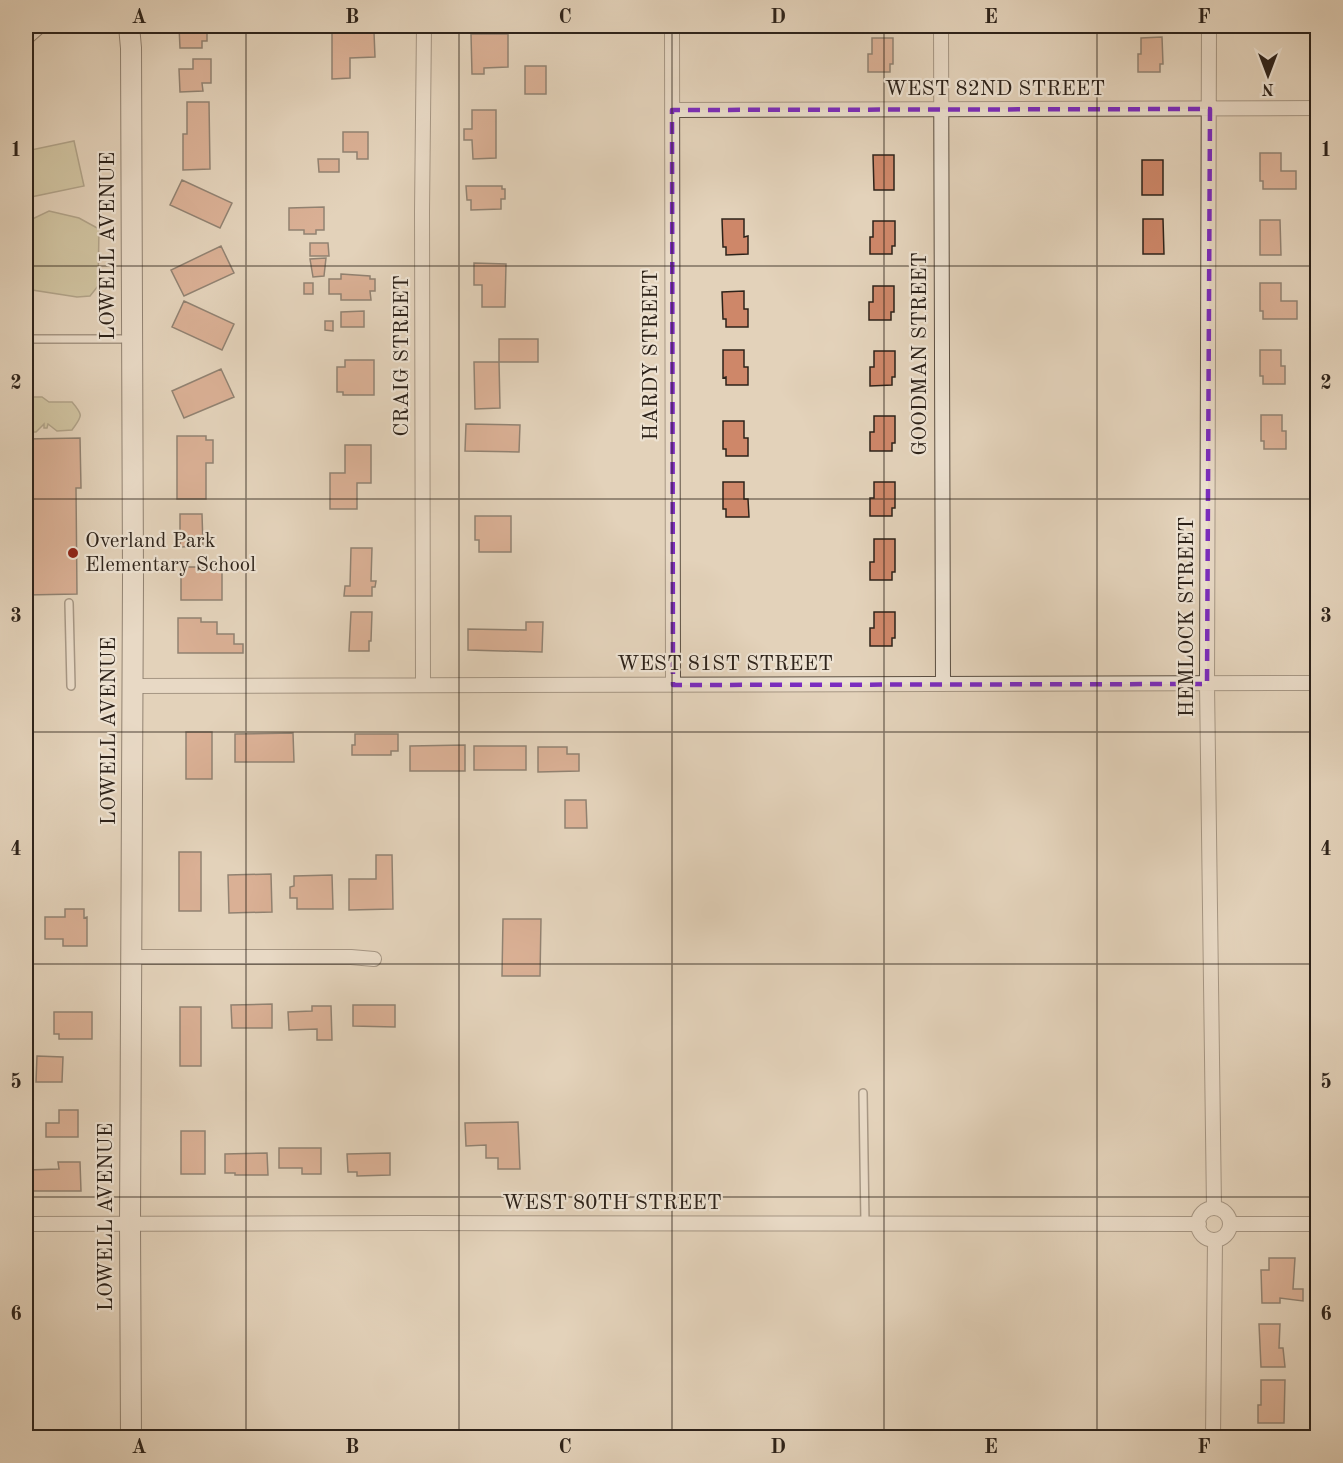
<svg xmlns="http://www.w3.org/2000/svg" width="1343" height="1463" font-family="'Old Standard TT',serif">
<rect width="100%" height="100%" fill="#e3d2ba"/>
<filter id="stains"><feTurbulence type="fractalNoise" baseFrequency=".00333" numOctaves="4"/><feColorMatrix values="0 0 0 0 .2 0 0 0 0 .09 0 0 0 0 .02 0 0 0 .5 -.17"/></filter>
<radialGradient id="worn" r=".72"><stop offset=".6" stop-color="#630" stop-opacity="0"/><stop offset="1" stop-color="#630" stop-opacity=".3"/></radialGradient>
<!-- green -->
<path fill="#bcb98a" stroke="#756e52" stroke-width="1.5" d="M 74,141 L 84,186 L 26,198 L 26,151 Z
M 49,211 L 79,218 L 99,229 L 98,286 L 90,296 L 77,297 L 26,289 L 26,222 Z
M 26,397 L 42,397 L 49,402 L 72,402 C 84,416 82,416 72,430 L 57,431 L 48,424 L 47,428 L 44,428 L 44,424 L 36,432 L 26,432 Z"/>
<!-- building -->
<path fill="#ce8769" stroke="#2e231a" stroke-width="1.5" d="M 179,26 L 207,26 L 207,41 L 202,41 L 202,48 L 180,48 Z
M 332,32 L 374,32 L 375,57 L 350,58 L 350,78 L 332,79 Z
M 471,34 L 508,34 L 508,67 L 484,68 L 484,74 L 472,74 Z
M 1162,37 L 1163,64 L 1160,64 L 1160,72 L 1138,72 L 1138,54 L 1141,54 L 1141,38 Z
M 872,38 L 893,38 L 893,64 L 890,64 L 890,72 L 868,72 L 868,54 L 872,54 Z
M 193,59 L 211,59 L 211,83 L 202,83 L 203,91 L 180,92 L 179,69 L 193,69 Z
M 525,66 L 546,66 L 546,94 L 525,94 Z
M 187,102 L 209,102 L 210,169 L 183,170 L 183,134 L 187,134 Z
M 472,110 L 496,110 L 496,158 L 473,159 L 472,140 L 464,140 L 464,129 L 472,129 Z
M 343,132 L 368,132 L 368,159 L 357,159 L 357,152 L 343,152 Z
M 1260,153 L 1281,153 L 1281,171 L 1296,171 L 1296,189 L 1263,189 L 1263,181 L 1260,181 Z
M 873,155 L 894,155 L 894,190 L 874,190 Z
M 318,159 L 339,159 L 339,172 L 319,172 Z
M 1142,160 L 1163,160 L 1163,195 L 1142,195 Z
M 182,180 L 232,203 L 220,228 L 170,205 Z
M 466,186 L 502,186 L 502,189 L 505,189 L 505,199 L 501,199 L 501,209 L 471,210 L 471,200 L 467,200 Z
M 324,207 L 324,230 L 316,230 L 316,234 L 304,234 L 304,230 L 289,230 L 289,208 Z
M 722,219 L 744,219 L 744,237 L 748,236 L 748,254 L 726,255 L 726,247 L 723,247 Z
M 1143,219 L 1163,219 L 1164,254 L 1143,254 Z
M 1260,220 L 1280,220 L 1281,255 L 1260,255 Z
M 873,221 L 895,221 L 895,246 L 892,246 L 892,254 L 870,254 L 870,237 L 873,237 Z
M 310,243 L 328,243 L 329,256 L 310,256 Z
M 221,246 L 234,273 L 184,296 L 171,270 Z
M 326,258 L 324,276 L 313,277 L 310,259 Z
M 474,263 L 506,264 L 505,307 L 482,307 L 482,285 L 474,285 Z
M 341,274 L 370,276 L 370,279 L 375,279 L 375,291 L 370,291 L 371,300 L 341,300 L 341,294 L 329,294 L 329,279 L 341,279 Z
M 304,283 L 313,283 L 313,294 L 304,294 Z
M 1260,283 L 1281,283 L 1281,301 L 1297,301 L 1297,319 L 1263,319 L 1263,311 L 1260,311 Z
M 873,286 L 894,286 L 894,312 L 891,312 L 891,320 L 869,320 L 869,302 L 873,302 Z
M 744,291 L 744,309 L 748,309 L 748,327 L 726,327 L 726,319 L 723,319 L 722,292 Z
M 184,301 L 234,324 L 222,350 L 172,327 Z
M 364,311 L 364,327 L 341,327 L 341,312 Z
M 325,321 L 333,321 L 333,331 L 325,330 Z
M 499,339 L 538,339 L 538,362 L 499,362 Z
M 723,350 L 744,350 L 744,367 L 748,367 L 748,385 L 726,385 L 726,377 L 723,378 Z
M 1260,350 L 1281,350 L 1281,366 L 1285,366 L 1285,384 L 1263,384 L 1263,376 L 1260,376 Z
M 874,351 L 895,351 L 895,377 L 892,377 L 892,385 L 870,386 L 870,367 L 874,367 Z
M 345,360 L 374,360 L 374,395 L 343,395 L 343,392 L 337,392 L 337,367 L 345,367 Z
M 474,362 L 499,362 L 500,408 L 475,409 Z
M 221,369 L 234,397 L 184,418 L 172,391 Z
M 1261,415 L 1282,415 L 1282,431 L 1286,431 L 1286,449 L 1264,449 L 1264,441 L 1261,441 Z
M 874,416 L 895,416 L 895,443 L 892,443 L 892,451 L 870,451 L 870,432 L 874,432 Z
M 723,421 L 744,421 L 744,438 L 748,438 L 748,456 L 726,456 L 726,449 L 723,449 Z
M 466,424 L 520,425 L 519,452 L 465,451 Z
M 177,436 L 206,436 L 206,440 L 213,440 L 213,463 L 206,463 L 206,499 L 177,499 Z
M 80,438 L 81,488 L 76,488 L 77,594 L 26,595 L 26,439 Z
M 345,445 L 371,445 L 371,483 L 357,483 L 357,509 L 330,509 L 330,473 L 345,473 Z
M 723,482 L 744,482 L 744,499 L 748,499 L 749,517 L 726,517 L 726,509 L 723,509 Z
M 874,482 L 895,482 L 895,508 L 892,508 L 892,516 L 870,516 L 870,498 L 874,498 Z
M 180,514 L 202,514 L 203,546 L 180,547 Z
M 475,516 L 511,516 L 511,552 L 479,552 L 479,540 L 475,540 Z
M 874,539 L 895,539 L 895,572 L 892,572 L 892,580 L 870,580 L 870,562 L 874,562 Z
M 351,548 L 372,548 L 371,581 L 376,581 L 375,587 L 372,587 L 372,596 L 344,596 L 345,586 L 350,586 Z
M 181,567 L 222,567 L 222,600 L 181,600 Z
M 351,612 L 372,612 L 371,641 L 369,641 L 369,651 L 349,651 Z
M 874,612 L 895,612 L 895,638 L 892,638 L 892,646 L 870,646 L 870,628 L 874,628 Z
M 178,618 L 201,618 L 201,622 L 217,622 L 217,634 L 234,634 L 234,644 L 243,644 L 243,653 L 178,653 Z
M 526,622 L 543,622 L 542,652 L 468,650 L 468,629 L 526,630 Z
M 186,732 L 212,732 L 212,779 L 186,779 Z
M 293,733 L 294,762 L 235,762 L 235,734 Z
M 355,734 L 398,734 L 398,751 L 391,751 L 391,755 L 352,755 L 352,745 L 355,745 Z
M 465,745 L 465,771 L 410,771 L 410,746 Z
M 474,746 L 526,746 L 526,770 L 474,770 Z
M 538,747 L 567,747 L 567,754 L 579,754 L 579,771 L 538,772 Z
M 565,800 L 586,800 L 587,828 L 565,828 Z
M 179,852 L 201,852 L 201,911 L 179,911 Z
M 376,855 L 392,855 L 393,909 L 349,910 L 349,879 L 376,879 Z
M 271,874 L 272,912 L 229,913 L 228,875 Z
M 332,875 L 333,909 L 297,909 L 297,898 L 290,898 L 290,887 L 294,886 L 294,876 Z
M 65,909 L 84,909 L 84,918 L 87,917 L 87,946 L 63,946 L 63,939 L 45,939 L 45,917 L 65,917 Z
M 503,919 L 541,919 L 540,976 L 502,976 Z
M 272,1004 L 272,1028 L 232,1028 L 231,1005 Z
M 353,1005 L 395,1005 L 395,1027 L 353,1026 Z
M 312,1006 L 331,1006 L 332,1040 L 317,1040 L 317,1029 L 289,1030 L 288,1012 L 312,1011 Z
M 180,1007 L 201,1007 L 201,1066 L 180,1066 Z
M 54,1012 L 92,1012 L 92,1039 L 59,1039 L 59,1034 L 54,1034 Z
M 37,1056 L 63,1057 L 62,1082 L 36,1082 Z
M 59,1110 L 78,1110 L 78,1137 L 46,1137 L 46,1123 L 59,1123 Z
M 518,1122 L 520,1169 L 498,1169 L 498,1158 L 486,1158 L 486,1145 L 466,1146 L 465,1123 Z
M 181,1131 L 205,1131 L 205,1174 L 181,1174 Z
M 279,1148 L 321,1148 L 321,1174 L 302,1174 L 302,1168 L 279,1168 Z
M 267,1153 L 268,1175 L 235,1175 L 235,1173 L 225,1173 L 225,1154 Z
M 390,1153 L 390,1175 L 357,1176 L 357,1172 L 348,1172 L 347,1154 Z
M 58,1162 L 80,1162 L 81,1191 L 28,1191 L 27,1170 L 59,1169 Z
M 1269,1258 L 1295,1258 L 1293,1289 L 1303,1289 L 1303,1301 L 1280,1298 L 1280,1303 L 1262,1303 L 1261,1270 L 1269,1270 Z
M 1259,1324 L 1280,1324 L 1279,1348 L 1283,1348 L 1285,1367 L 1261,1367 Z
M 1261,1380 L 1285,1380 L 1284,1423 L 1258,1423 L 1258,1405 L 1261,1405 Z"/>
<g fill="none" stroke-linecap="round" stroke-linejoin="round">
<defs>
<path id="lane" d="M 26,339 L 130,339
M 69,603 L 71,686
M 863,1093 L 865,1224"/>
<path id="street" d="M 672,26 L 673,685
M 941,26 L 943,683
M 1209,26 L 1207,684 L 1214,1208
M 672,110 L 1318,108
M 423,685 L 422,211 L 424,26
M 133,686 L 1318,683
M 132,957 L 351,957 L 374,959
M1198 1224a16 16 0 1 1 32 0a16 16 0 1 1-32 0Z
M 26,1224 C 417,1222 808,1224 1199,1224
M 1230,1224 L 1318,1224
M 1213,1438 L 1215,1240"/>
<path id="secondary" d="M 129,26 L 131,48 L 133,578 L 130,1223 L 131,1438
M 26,34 L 35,26"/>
</defs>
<!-- lane casing -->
<use href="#lane" stroke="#5b4f42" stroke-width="10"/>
<!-- street casing -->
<use href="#street" stroke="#5b4f42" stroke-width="16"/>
<!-- secondary casing -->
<use href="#secondary" stroke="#2e231a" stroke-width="22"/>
<!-- lane -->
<use href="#lane" stroke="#ede2d2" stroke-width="7"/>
<!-- street -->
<use href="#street" stroke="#ede2d2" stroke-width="14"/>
<!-- secondary -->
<use href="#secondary" stroke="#ede2d2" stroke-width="20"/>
</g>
<!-- marked area -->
<path d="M0 0H1343V1463H0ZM 1210,109 L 1207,684 L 673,685 L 672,110 Z" fill="#e3d2ba" fill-opacity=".55" fill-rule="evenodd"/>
<path fill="none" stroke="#7b2cbf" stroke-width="4.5" stroke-dasharray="12 8" stroke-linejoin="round" d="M 1210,109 L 1207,684 L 673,685 L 672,110 Z"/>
<!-- grid -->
<path fill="none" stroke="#2e231a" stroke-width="1.5" stroke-opacity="0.55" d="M 246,26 L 246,1438M 459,26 L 459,1438M 672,26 L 672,1438M 884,26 L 884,1438M 1097,26 L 1097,1438M 26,266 L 1318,266M 26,499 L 1318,499M 26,732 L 1318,732M 26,964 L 1318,964M 26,1197 L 1318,1197"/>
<!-- markers -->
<circle fill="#8f2418" stroke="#ede2d2" stroke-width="2" cx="73" cy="553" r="6"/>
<g text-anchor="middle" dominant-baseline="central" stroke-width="4.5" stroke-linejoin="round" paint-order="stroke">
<!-- street labels -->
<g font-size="21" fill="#2e231a" stroke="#ede2d2">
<text x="995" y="89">WEST 82ND STREET</text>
<text transform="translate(108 246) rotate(-90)">LOWELL AVENUE</text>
<text transform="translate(920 354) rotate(-90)">GOODMAN STREET</text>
<text transform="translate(651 355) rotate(-90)">HARDY STREET</text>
<text transform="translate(402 356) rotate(-90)">CRAIG STREET</text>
<text transform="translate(1187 617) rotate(-90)">HEMLOCK STREET</text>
<text x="725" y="664">WEST 81ST STREET</text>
<text transform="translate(109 731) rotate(-90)">LOWELL AVENUE</text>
<text x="612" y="1203">WEST 80TH STREET</text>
<text transform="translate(106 1217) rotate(-90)">LOWELL AVENUE</text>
</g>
<!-- poi labels -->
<g font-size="21" fill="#2e231a" stroke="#ede2d2" text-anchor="start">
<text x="85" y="541">Overland Park<tspan x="85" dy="24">Elementary School</tspan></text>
</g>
</g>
<!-- margin -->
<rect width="1343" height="1463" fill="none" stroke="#e3d2ba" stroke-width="66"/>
<!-- north arrow -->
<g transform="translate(1268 75) rotate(180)" stroke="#ede2d2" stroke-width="4.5" paint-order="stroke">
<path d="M0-4.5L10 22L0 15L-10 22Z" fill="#2e231a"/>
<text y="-9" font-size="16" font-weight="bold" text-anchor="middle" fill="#2e231a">N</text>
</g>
<rect x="33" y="33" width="1277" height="1397" fill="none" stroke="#2e231a" stroke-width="2"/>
<g font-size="20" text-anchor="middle" font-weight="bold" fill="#2e231a">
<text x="139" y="23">A</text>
<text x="352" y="23">B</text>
<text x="565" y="23">C</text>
<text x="778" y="23">D</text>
<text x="991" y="23">E</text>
<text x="1204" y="23">F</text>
<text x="16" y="156">1</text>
<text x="1326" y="156">1</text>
<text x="16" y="389">2</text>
<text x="1326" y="389">2</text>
<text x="16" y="622">3</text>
<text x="1326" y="622">3</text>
<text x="16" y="855">4</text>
<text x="1326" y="855">4</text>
<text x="16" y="1088">5</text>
<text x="1326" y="1088">5</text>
<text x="16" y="1320">6</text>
<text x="1326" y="1320">6</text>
<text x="139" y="1453">A</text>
<text x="352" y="1453">B</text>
<text x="565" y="1453">C</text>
<text x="778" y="1453">D</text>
<text x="991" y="1453">E</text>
<text x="1204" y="1453">F</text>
</g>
<rect width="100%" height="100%" filter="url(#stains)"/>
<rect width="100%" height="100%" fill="url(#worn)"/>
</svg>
